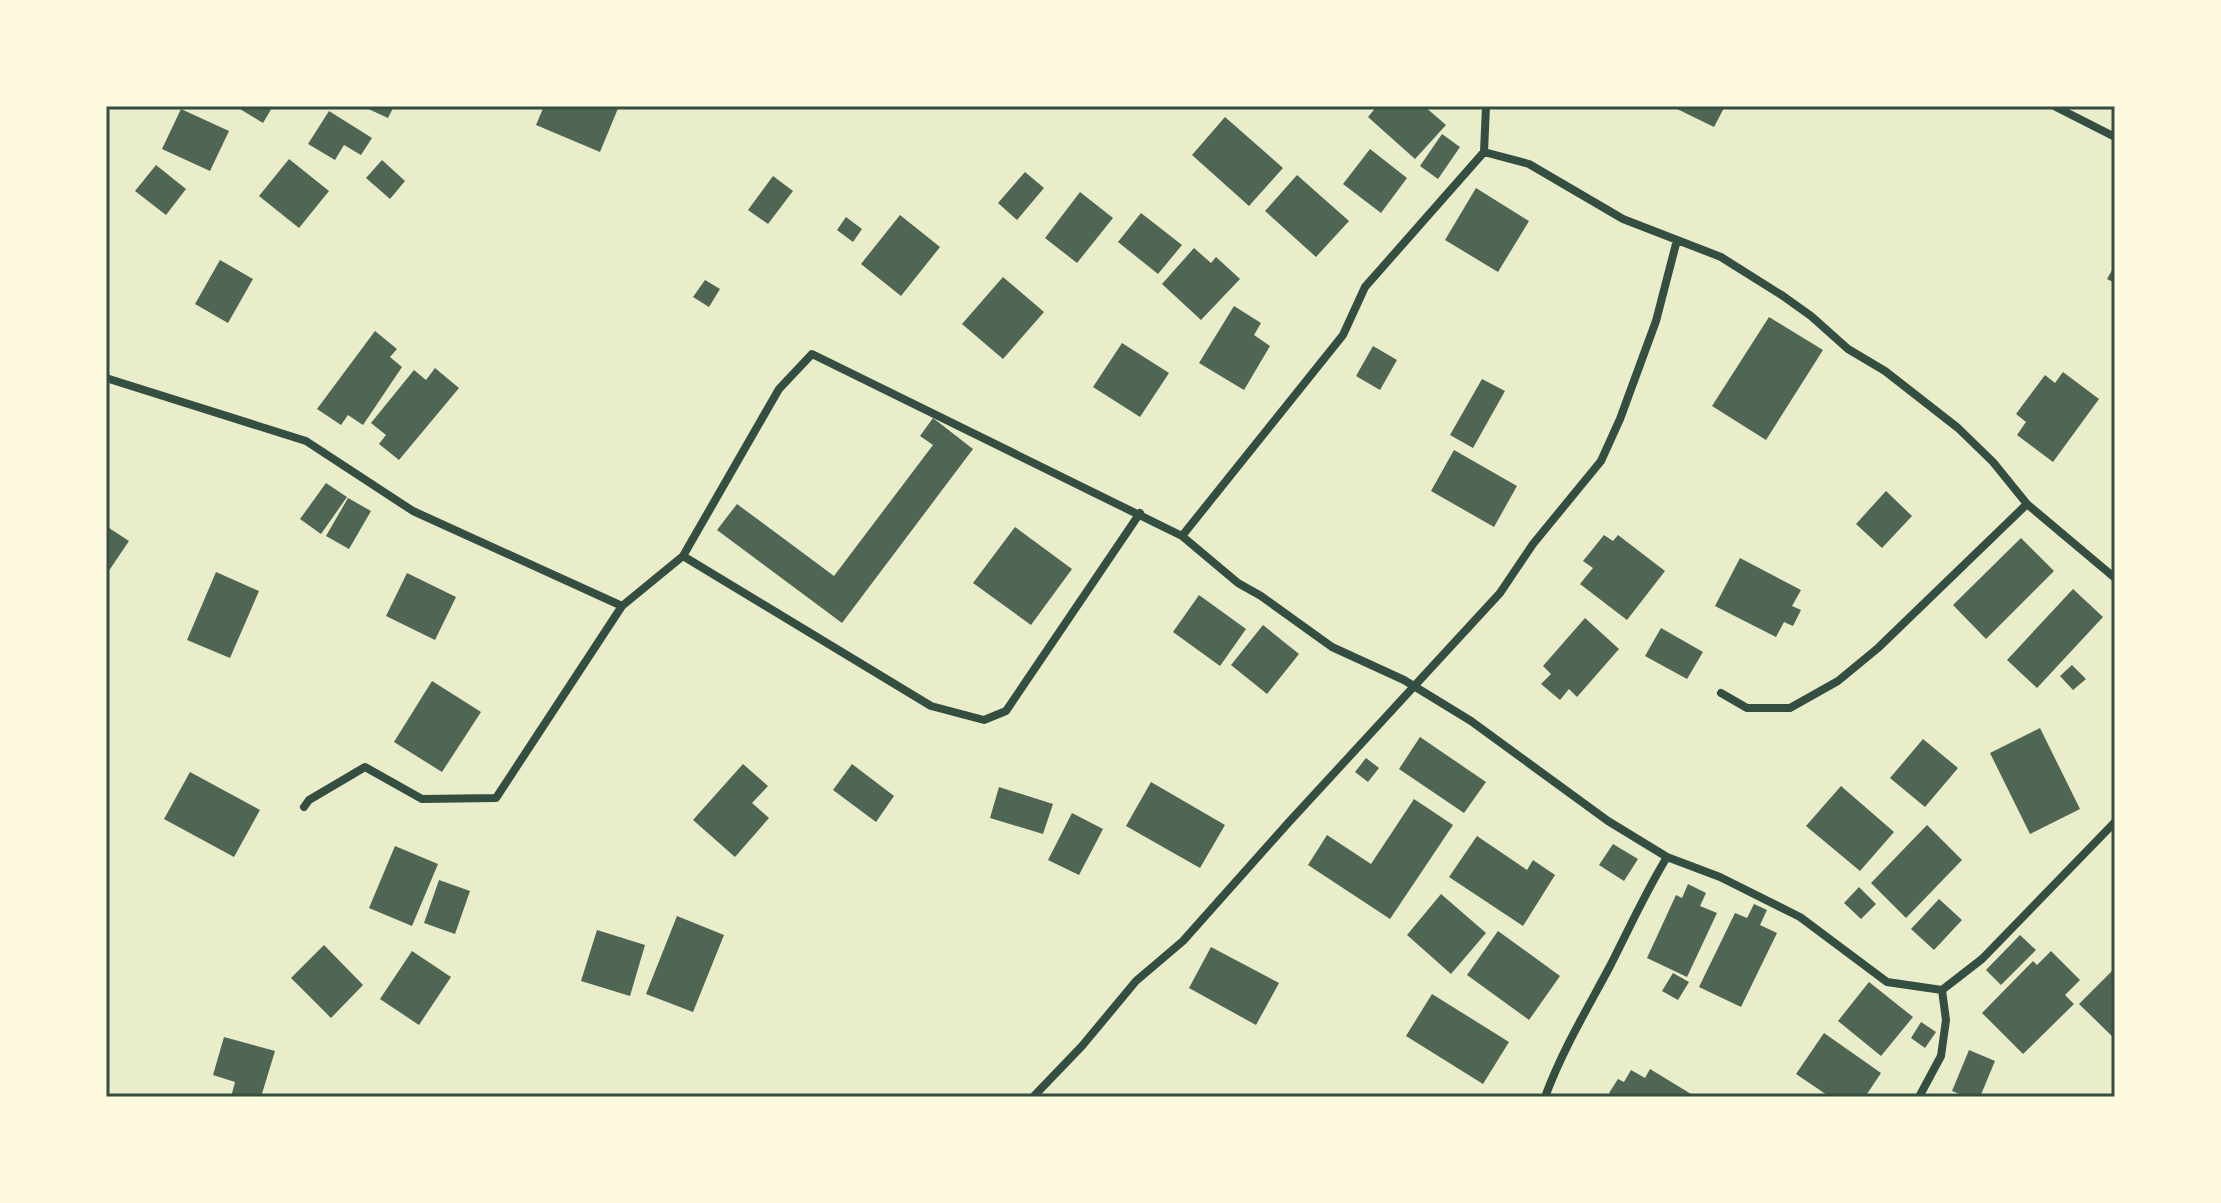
<svg xmlns="http://www.w3.org/2000/svg" width="2221" height="1203" font-family="'Exo 2',sans-serif">
<rect width="100%" height="100%" fill="#e9edc9"/>
<!-- building -->
<path fill="#4f6655" d="M 235,106 L 273,106 L 263,123 Z
M 362,106 L 394,106 L 388,118 Z
M 544,106 L 619,106 L 600,152 L 536,125 Z
M 1377,106 L 1424,106 L 1446,125 L 1415,159 L 1368,117 Z
M 1671,106 L 1725,106 L 1714,127 Z
M 181,109 L 229,131 L 210,171 L 162,149 Z
M 329,111 L 372,138 L 361,155 L 344,145 L 335,160 L 308,144 Z
M 1225,117 L 1283,168 L 1249,206 L 1192,155 Z
M 1442,134 L 1460,147 L 1438,179 L 1420,166 Z
M 1370,149 L 1407,178 L 1381,213 L 1343,184 Z
M 289,159 L 329,191 L 299,228 L 259,196 Z
M 382,160 L 405,181 L 390,199 L 366,178 Z
M 156,165 L 186,189 L 166,215 L 135,191 Z
M 1025,172 L 1044,188 L 1017,220 L 998,203 Z
M 1297,175 L 1349,221 L 1316,257 L 1265,211 Z
M 773,176 L 793,191 L 768,224 L 748,210 Z
M 1476,188 L 1529,221 L 1498,272 L 1445,240 Z
M 1080,192 L 1113,218 L 1077,263 L 1045,238 Z
M 1141,213 L 1182,245 L 1158,274 L 1118,242 Z
M 900,215 L 940,247 L 901,296 L 861,264 Z
M 846,217 L 862,229 L 853,242 L 837,230 Z
M 1194,248 L 1211,263 L 1216,257 L 1240,279 L 1201,320 L 1162,284 Z
M 220,260 L 253,279 L 228,323 L 195,304 Z
M 2115,265 L 2115,283 L 2107,279 Z
M 1003,277 L 1044,312 L 1003,359 L 962,324 Z
M 705,280 L 720,289 L 709,307 L 693,297 Z
M 1234,306 L 1261,323 L 1254,335 L 1270,346 L 1244,390 L 1199,363 Z
M 1769,317 L 1823,350 L 1766,440 L 1712,406 Z
M 375,331 L 397,349 L 390,357 L 402,367 L 363,425 L 348,415 L 341,425 L 317,409 Z
M 1122,343 L 1169,373 L 1140,417 L 1093,387 Z
M 1373,346 L 1397,360 L 1380,390 L 1356,376 Z
M 435,368 L 459,388 L 399,460 L 379,444 L 386,435 L 371,423 L 414,370 L 426,380 Z
M 2063,372 L 2099,399 L 2053,462 L 2017,435 L 2026,422 L 2016,414 L 2045,375 L 2055,383 Z
M 1482,379 L 1505,391 L 1473,448 L 1450,435 Z
M 933,418 L 973,449 L 842,623 L 717,530 L 737,504 L 834,576 L 933,445 L 920,436 Z
M 1454,450 L 1517,486 L 1494,527 L 1431,491 Z
M 326,483 L 347,497 L 321,534 L 300,519 Z
M 1886,491 L 1912,516 L 1882,548 L 1856,524 Z
M 348,498 L 371,511 L 349,549 L 326,536 Z
M 106,526 L 129,541 L 106,575 Z
M 1015,527 L 1072,569 L 1031,625 L 973,583 Z
M 1604,535 L 1613,541 L 1618,535 L 1665,571 L 1627,620 L 1580,584 L 1593,568 L 1583,561 Z
M 2021,538 L 2054,571 L 1986,639 L 1953,605 Z
M 1740,558 L 1801,590 L 1792,606 L 1801,610 L 1793,626 L 1784,622 L 1776,637 L 1715,606 Z
M 216,572 L 259,591 L 230,658 L 187,640 Z
M 407,573 L 456,597 L 435,640 L 386,616 Z
M 2073,589 L 2103,617 L 2037,688 L 2007,660 Z
M 1199,595 L 1246,629 L 1220,666 L 1173,632 Z
M 1585,618 L 1619,649 L 1577,697 L 1569,689 L 1560,700 L 1541,684 L 1551,674 L 1543,666 Z
M 1263,625 L 1299,654 L 1267,694 L 1231,665 Z
M 1661,628 L 1703,652 L 1687,679 L 1645,656 Z
M 2072,665 L 2086,679 L 2073,690 L 2060,676 Z
M 432,681 L 481,712 L 442,772 L 394,742 Z
M 2040,728 L 2080,809 L 2030,834 L 1990,753 Z
M 1420,737 L 1486,782 L 1464,813 L 1399,769 Z
M 1923,739 L 1958,768 L 1925,807 L 1890,778 Z
M 1366,758 L 1379,768 L 1368,782 L 1355,772 Z
M 743,764 L 768,786 L 752,803 L 769,818 L 735,857 L 693,820 Z
M 852,764 L 894,796 L 876,822 L 833,790 Z
M 190,772 L 260,810 L 234,857 L 164,819 Z
M 1151,782 L 1225,825 L 1200,868 L 1126,826 Z
M 1841,786 L 1894,832 L 1860,871 L 1806,826 Z
M 999,787 L 1053,804 L 1043,834 L 990,818 Z
M 1414,799 L 1453,825 L 1390,919 L 1308,865 L 1327,835 L 1371,864 Z
M 1072,813 L 1103,829 L 1079,875 L 1048,860 Z
M 1927,825 L 1962,860 L 1906,918 L 1871,883 Z
M 1477,836 L 1527,870 L 1533,860 L 1555,875 L 1523,926 L 1449,877 Z
M 1613,844 L 1638,859 L 1624,881 L 1599,865 Z
M 395,846 L 438,864 L 412,926 L 369,908 Z
M 439,880 L 470,891 L 455,934 L 424,923 Z
M 1688,884 L 1706,893 L 1700,906 L 1717,913 L 1687,977 L 1647,958 L 1676,895 L 1682,898 Z
M 1859,887 L 1876,904 L 1861,919 L 1844,903 Z
M 1441,894 L 1486,933 L 1451,974 L 1407,935 Z
M 1939,899 L 1962,920 L 1934,950 L 1911,929 Z
M 1754,904 L 1767,910 L 1760,925 L 1777,933 L 1741,1007 L 1699,987 L 1735,913 L 1747,918 Z
M 677,916 L 724,935 L 693,1012 L 646,994 Z
M 597,930 L 645,945 L 630,996 L 581,981 Z
M 1498,931 L 1560,976 L 1529,1020 L 1467,975 Z
M 2020,935 L 2036,950 L 2001,985 L 1986,970 Z
M 324,945 L 363,985 L 331,1018 L 291,978 Z
M 1211,947 L 1279,983 L 1256,1025 L 1189,988 Z
M 412,951 L 451,977 L 419,1025 L 380,999 Z
M 2051,951 L 2080,980 L 2065,995 L 2074,1004 L 2023,1054 L 1982,1013 L 2033,961 L 2037,965 Z
M 2115,968 L 2115,1039 L 2079,1004 Z
M 1673,973 L 1689,982 L 1678,1000 L 1662,991 Z
M 1869,982 L 1913,1017 L 1881,1056 L 1838,1021 Z
M 1432,994 L 1509,1042 L 1483,1084 L 1406,1036 Z
M 1921,1022 L 1936,1032 L 1925,1048 L 1911,1038 Z
M 1824,1033 L 1881,1073 L 1865,1097 L 1830,1097 L 1796,1074 Z
M 224,1037 L 275,1051 L 261,1097 L 231,1097 L 235,1082 L 213,1075 Z
M 1969,1050 L 1995,1061 L 1980,1097 L 1967,1097 L 1952,1091 Z
M 1650,1069 L 1696,1097 L 1615,1097 L 1609,1093 L 1618,1079 L 1624,1082 L 1631,1070 L 1645,1078 Z"/>
<g fill="none" stroke-linecap="round" stroke-linejoin="round">
<!-- minor -->
<path stroke="#344e41" stroke-width="8" d="M 2054,106 L 2115,137
M 1484,152 L 1529,164 L 1623,219 L 1721,257 L 1783,296 L 1811,316 L 1848,349 L 1885,371 L 1958,428 L 1993,462 L 2027,504
M 106,378 L 306,441 L 413,511 L 622,606
M 1182,536 L 1343,335 L 1365,287 L 1484,152 L 1486,106
M 683,556 L 931,706 L 984,720 L 1006,711 L 1140,513
M 1721,693 L 1747,708 L 1790,708 L 1838,681 L 1878,648 L 2027,504 L 2115,578
M 304,807 L 309,800 L 365,767 L 422,799 L 496,798 L 622,606 L 683,556 L 779,389 L 812,354 L 1182,536 L 1238,583 L 1261,596 L 1332,647 L 1404,680 L 1471,721 L 1608,821 L 1667,857
M 1033,1097 L 1082,1046 L 1136,981 L 1183,941 L 1289,822 L 1500,593 L 1533,544 L 1601,461 L 1620,419 L 1656,321 L 1677,240
M 1545,1097 C 1562,1051 1586,1011 1609,968 C 1628,931 1645,893 1667,857 L 1720,877 L 1800,917 L 1887,982 L 1942,990 L 1982,959 L 2115,822
M 1919,1097 L 1941,1056 L 1946,1020 L 1942,990"/>
</g>
<!-- border -->
<rect width="2221" height="1203" fill="none" stroke="#fefae0" stroke-width="216"/>
<rect x="108" y="108" width="2005" height="987" fill="none" stroke="#344e41" stroke-width="3"/>
</svg>
